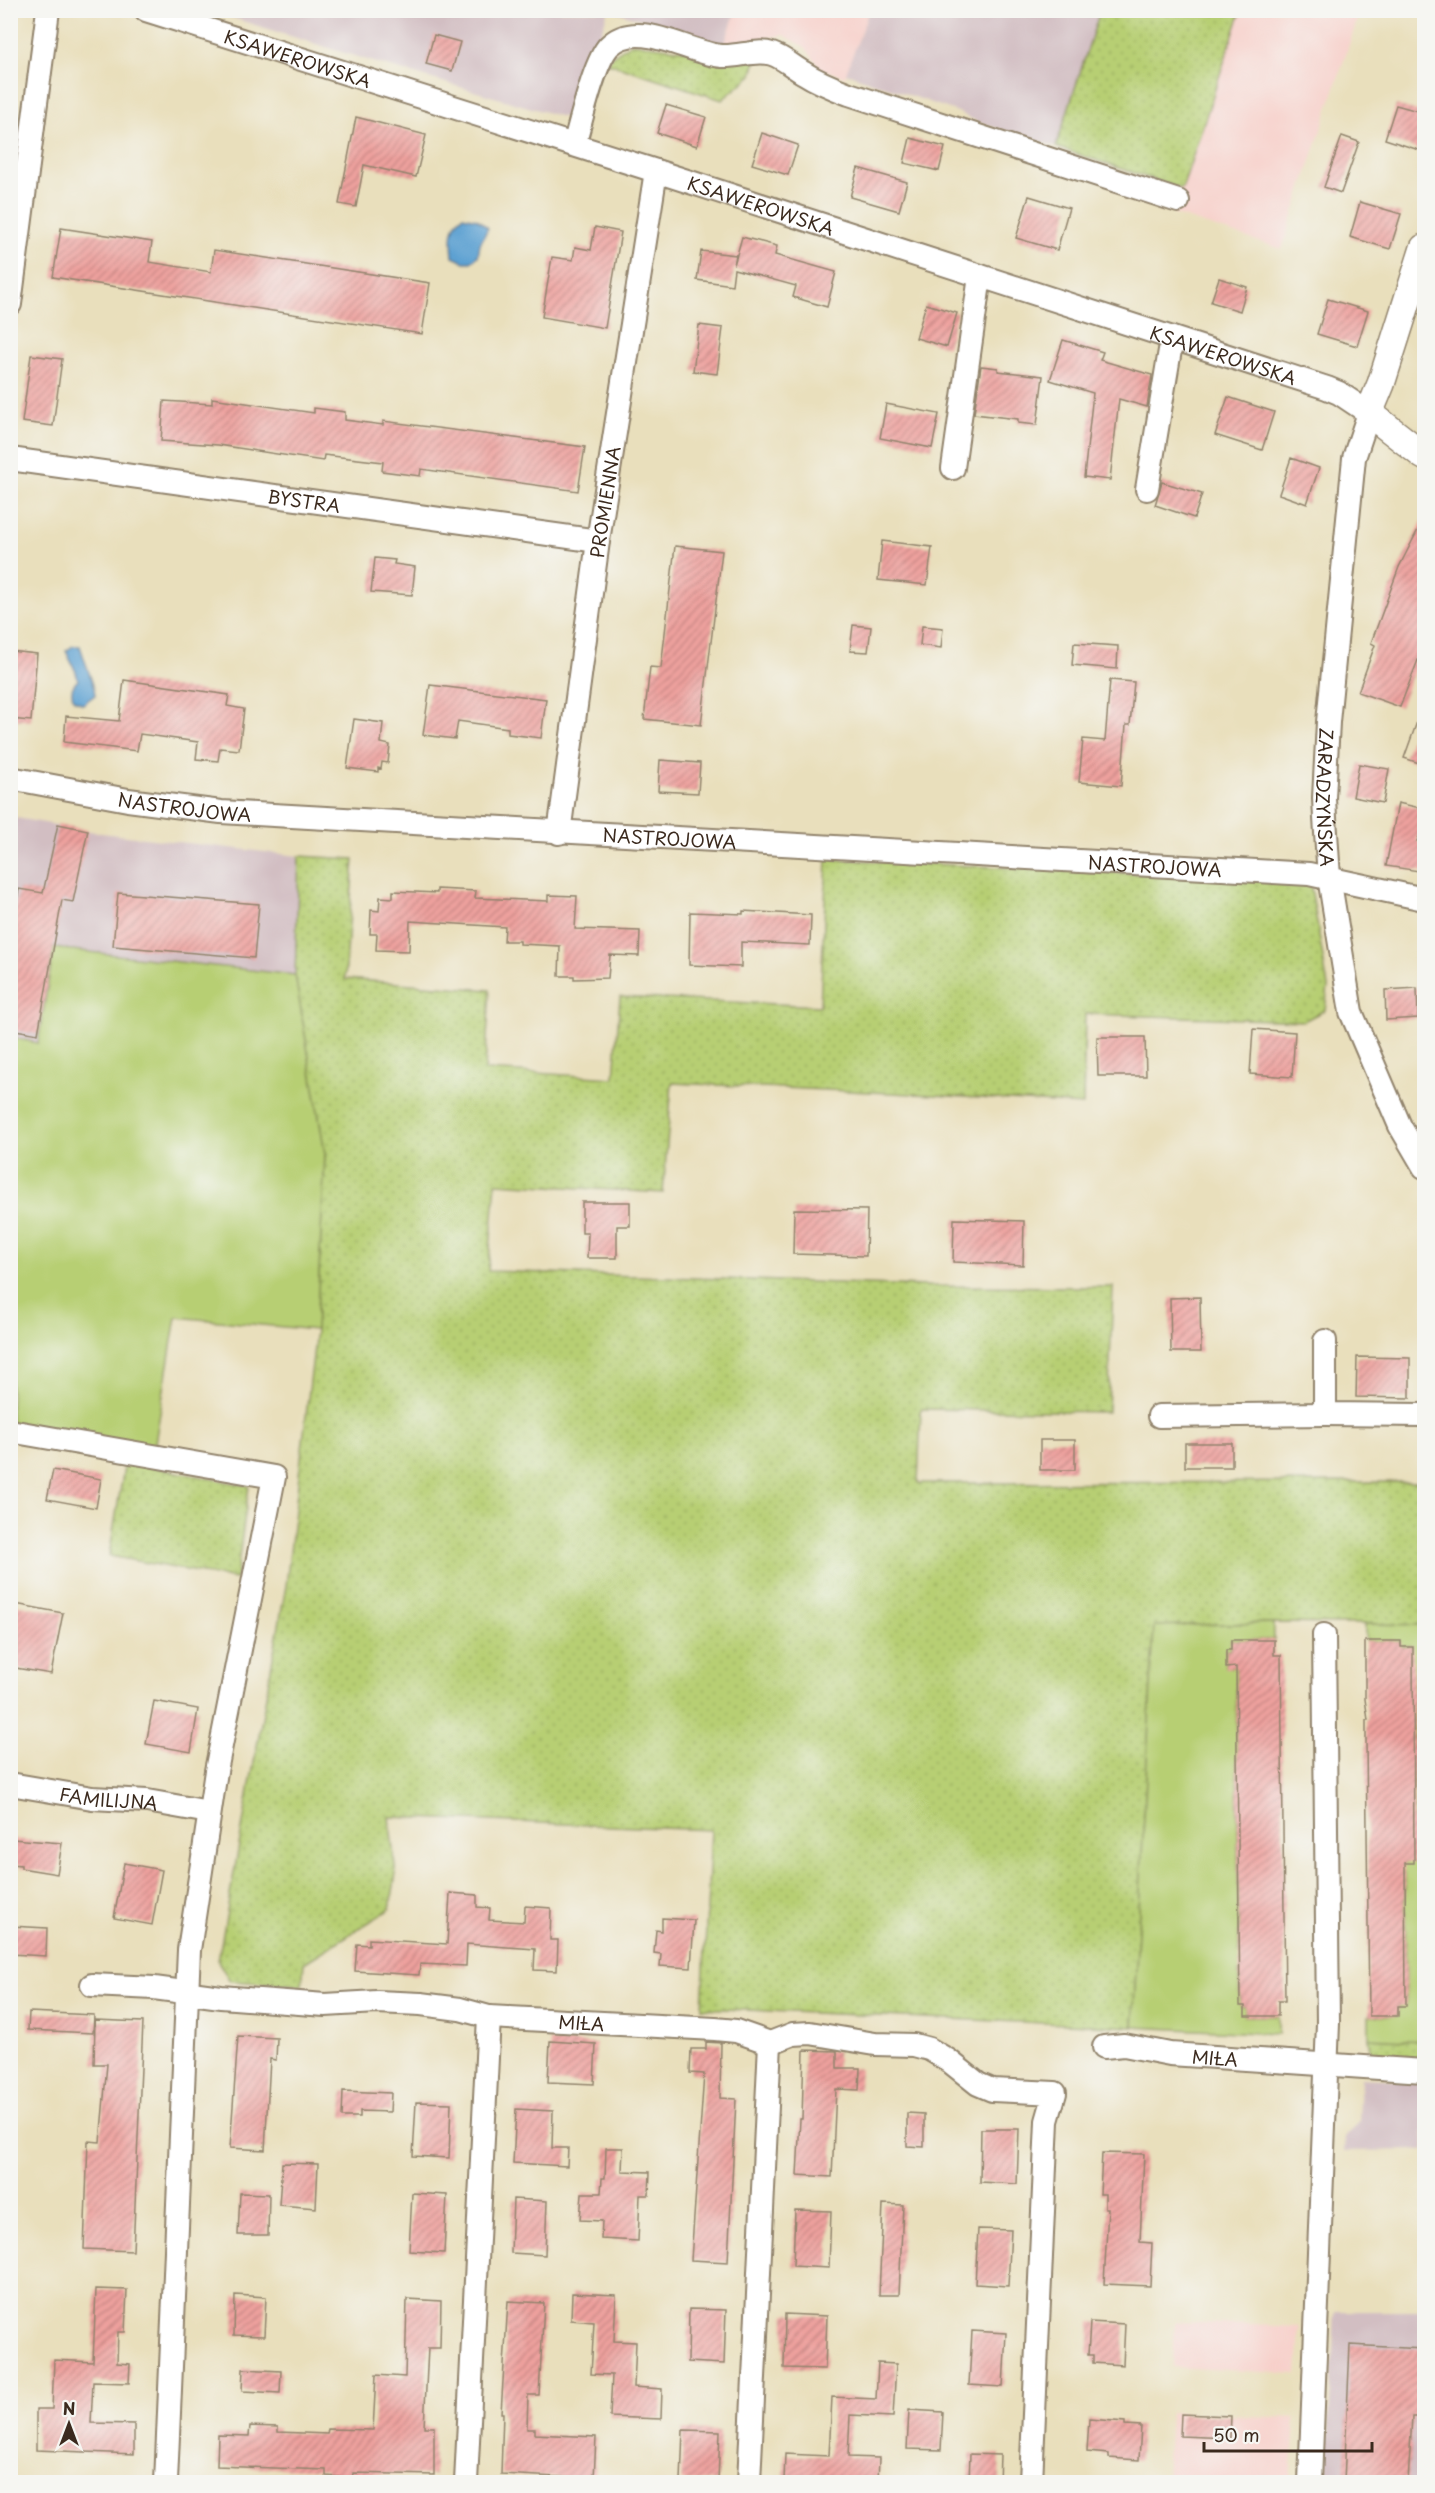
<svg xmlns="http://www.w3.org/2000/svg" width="1435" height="2493" font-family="'Playpen Sans',sans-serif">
<defs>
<pattern id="grass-dots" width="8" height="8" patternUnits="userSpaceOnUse" patternTransform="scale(1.5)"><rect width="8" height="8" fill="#b7cf73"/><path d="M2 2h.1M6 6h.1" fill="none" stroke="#9eb263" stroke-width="1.8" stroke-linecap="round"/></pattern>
<pattern id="building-hatch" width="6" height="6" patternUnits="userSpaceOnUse" patternTransform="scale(1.5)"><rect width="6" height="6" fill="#eea19e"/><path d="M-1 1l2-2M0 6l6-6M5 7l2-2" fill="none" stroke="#c28380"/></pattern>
</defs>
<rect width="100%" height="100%" fill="#f6f6f2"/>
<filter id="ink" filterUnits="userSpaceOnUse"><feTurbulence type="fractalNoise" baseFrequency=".0167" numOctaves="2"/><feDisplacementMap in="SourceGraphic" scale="12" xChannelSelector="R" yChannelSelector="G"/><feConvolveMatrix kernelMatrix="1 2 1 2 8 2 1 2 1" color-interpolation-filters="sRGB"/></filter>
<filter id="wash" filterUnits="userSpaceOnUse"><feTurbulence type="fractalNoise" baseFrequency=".008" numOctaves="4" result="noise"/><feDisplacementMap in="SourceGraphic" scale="24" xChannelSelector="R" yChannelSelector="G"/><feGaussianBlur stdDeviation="1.35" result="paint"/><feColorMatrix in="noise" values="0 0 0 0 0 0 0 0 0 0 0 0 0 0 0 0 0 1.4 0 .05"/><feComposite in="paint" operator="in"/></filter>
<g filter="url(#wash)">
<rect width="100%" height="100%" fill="#e9dfbc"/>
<!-- built -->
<path fill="#f7d0ca" d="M 736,11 L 869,11 L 845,77 L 821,69 L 805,47 L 784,35 L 724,45 Z
M 1241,11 L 1360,11 L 1282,249 L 1173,214 Z
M 1175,2322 L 1300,2327 L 1297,2374 L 1173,2367 Z
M 1170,2413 L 1295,2418 L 1291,2482 L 1166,2482 Z"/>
<!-- industrial -->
<path fill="#d2bec2" d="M 210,11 L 608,11 L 573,120 L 377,63 Z
M 613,11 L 736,11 L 724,45 Z
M 869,11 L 1100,11 L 1056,147 L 980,123 L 958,112 L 846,73 Z
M 11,817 L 101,833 L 299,856 L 295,975 L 54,948 L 38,1044 L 11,1037 Z
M 1361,2078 L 1424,2081 L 1424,2150 L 1344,2151 L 1345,2138 L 1359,2121 Z
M 1335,2311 L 1424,2311 L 1424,2482 L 1326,2482 Z"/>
<!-- grass -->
<path fill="url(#grass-dots)" stroke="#797c48" stroke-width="1.5" d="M 1100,11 L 1241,11 L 1182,189 L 1056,147 Z
M 632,43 L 756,60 L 752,75 L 722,100 L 608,63 L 611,57 Z
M 299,856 L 354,859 L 345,979 L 490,990 L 485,1070 L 614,1078 L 620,997 L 820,1006 L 827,859 L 1310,882 L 1328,987 L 1325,1010 L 1304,1021 L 1085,1014 L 1083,1105 L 934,1095 L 672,1083 L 663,1193 L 496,1183 L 488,1271 L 927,1286 L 1113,1287 L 1108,1412 L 921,1409 L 918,1483 L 1424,1482 L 1424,1625 L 1274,1623 L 1154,1626 L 1133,2027 L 702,2008 L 711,1830 L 389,1817 L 396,1874 L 390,1909 L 304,1963 L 302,1985 L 230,1981 L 218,1961 L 286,1586 L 316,1330 L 325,1154 L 295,975 Z
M 125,1462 L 249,1486 L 236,1579 L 109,1556 Z
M 1369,2038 L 1424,2041 L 1424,2060 L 1379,2059 L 1372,2055 Z"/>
<!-- garden -->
<path fill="#b7cf73" stroke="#797c48" stroke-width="1.5" d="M 54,948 L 295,975 L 325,1154 L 316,1330 L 176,1317 L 154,1449 L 11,1423 L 10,1037 L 38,1043 Z
M 1274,1623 L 1274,1640 L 1231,1640 L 1231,1650 L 1226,1650 L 1226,1667 L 1236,1667 L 1239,1952 L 1244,1953 L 1245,1971 L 1239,1972 L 1240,2006 L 1245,2006 L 1245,2016 L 1278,2016 L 1278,2034 L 1133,2027 L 1154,1626 Z
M 1365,1624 L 1424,1625 L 1424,2041 L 1369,2038 L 1369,2016 L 1398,2016 L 1398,2006 L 1406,2005 L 1405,1873 L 1396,1863 L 1415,1862 L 1411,1861 L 1410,1846 L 1414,1844 L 1410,1843 L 1410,1828 L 1414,1826 L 1410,1810 L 1414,1810 L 1414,1808 L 1410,1792 L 1414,1792 L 1414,1790 L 1412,1647 L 1401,1647 L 1400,1641 L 1365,1641 Z"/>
<!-- water -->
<path fill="#5da1d2" stroke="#4c6678" stroke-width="1.5" d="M 463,216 L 477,219 L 488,228 L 480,244 L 478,256 L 471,262 L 464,262 L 453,257 C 452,243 449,225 463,216 Z
M 73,646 L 80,646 L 94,688 L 95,695 L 83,704 L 74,700 C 70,691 72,686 78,680 L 76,672 L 66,651 Z"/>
<g id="blocks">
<!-- building -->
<path fill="url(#building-hatch)" d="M 434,35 L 460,42 L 452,71 L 426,64 Z
M 666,105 L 706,117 L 697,146 L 657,133 Z
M 1396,105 L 1425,113 L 1425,152 L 1385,139 Z
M 356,117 L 426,135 L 416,177 L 364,165 L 356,207 L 339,204 Z
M 762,133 L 798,145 L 788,175 L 752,164 Z
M 1342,136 L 1359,142 L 1341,193 L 1324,187 Z
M 910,138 L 945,147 L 939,171 L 904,163 Z
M 858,168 L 907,182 L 899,211 L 850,197 Z
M 1029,196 L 1069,208 L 1057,250 L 1016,238 Z
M 1360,202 L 1401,214 L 1390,249 L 1350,237 Z
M 595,227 L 621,232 L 605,328 L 542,317 L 552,257 L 573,260 L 575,247 L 591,250 Z
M 61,228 L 152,242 L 149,262 L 211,272 L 214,250 L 430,283 L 422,334 L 53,277 Z
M 742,237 L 777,246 L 775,255 L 836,272 L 827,307 L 793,297 L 796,286 L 734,269 L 732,285 L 697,280 L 701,251 L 736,255 L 734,265 Z
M 1219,278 L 1247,287 L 1240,311 L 1211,302 Z
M 1328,299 L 1368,311 L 1357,346 L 1317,334 Z
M 926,304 L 957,313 L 947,347 L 916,338 Z
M 699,325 L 723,328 L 717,374 L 693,371 Z
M 1063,340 L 1103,352 L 1100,360 L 1152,375 L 1147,407 L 1119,399 L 1110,480 L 1084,477 L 1093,393 L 1050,380 Z
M 31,355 L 62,359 L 53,426 L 22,422 Z
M 981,366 L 998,368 L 998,371 L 1043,376 L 1037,425 L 1018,423 L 1018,419 L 974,414 Z
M 1228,397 L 1274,412 L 1262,450 L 1215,435 Z
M 212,398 L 314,413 L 314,408 L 345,412 L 345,420 L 383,425 L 383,421 L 585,447 L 578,491 L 421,469 L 420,476 L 382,471 L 383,462 L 324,455 L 323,461 L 218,445 L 161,441 L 164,401 L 212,404 Z
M 886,404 L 939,414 L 932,448 L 880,438 Z
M 1291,458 L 1319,468 L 1307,504 L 1279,494 Z
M 1162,482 L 1202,494 L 1194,518 L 1155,505 Z
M 1425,516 L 1425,638 L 1422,643 L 1425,663 L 1418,660 L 1400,707 L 1358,692 L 1375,645 L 1371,643 L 1399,567 Z
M 882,541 L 932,547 L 927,585 L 878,580 Z
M 675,546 L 722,551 L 701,725 L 644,719 L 650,667 L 661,668 Z
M 375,558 L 395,560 L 394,564 L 415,567 L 412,595 L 371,592 Z
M 853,625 L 871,627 L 868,652 L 850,651 Z
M 922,626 L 943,628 L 941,648 L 920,645 Z
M 1074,643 L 1118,646 L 1117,669 L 1072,665 Z
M 10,651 L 37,654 L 31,721 L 10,719 Z
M 124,680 L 229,695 L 227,706 L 244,709 L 239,750 L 220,748 L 218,761 L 196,759 L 198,742 L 140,734 L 137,751 L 64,742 L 66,716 L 119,721 Z
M 1110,680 L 1134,682 L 1130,725 L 1126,725 L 1121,786 L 1079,782 L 1083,739 L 1105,741 Z
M 430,685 L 546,699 L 541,738 L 508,734 L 508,728 L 458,721 L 455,739 L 423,735 Z
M 1422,708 L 1425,708 L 1425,765 L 1404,758 Z
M 354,719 L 383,723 L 381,743 L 390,745 L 388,763 L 382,762 L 381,769 L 378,768 L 378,772 L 347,768 Z
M 660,760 L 700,763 L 698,793 L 658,791 Z
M 1359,764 L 1389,769 L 1383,803 L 1353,797 Z
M 1398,803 L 1425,809 L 1425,823 L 1417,841 L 1425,843 L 1425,872 L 1386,866 Z
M 58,824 L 88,830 L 73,902 L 62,900 L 38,1034 L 10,1029 L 10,937 L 19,889 L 43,893 Z
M 437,889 L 476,891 L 475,898 L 548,901 L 548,895 L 577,896 L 575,929 L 640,931 L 639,956 L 610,955 L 608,978 L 574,979 L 574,976 L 559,976 L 560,946 L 520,944 L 520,941 L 504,941 L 505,927 L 410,921 L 409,951 L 376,950 L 377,934 L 370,934 L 371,910 L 379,911 L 380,897 L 393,898 L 393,891 L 437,893 Z
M 118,893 L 259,904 L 254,958 L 113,946 Z
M 743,911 L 811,915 L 810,945 L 741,942 L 741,967 L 689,965 L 690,912 L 743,914 Z
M 1417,988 L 1418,1018 L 1386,1020 L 1385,990 Z
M 1253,1029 L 1295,1032 L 1292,1077 L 1250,1074 Z
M 1097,1037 L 1145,1037 L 1146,1076 L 1098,1076 Z
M 582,1202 L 630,1202 L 630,1226 L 617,1226 L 617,1258 L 587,1258 L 588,1233 L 582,1233 Z
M 794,1209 L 867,1210 L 866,1256 L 793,1254 Z
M 954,1219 L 1024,1221 L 1023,1265 L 953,1262 Z
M 1200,1297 L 1201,1352 L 1171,1352 L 1170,1298 Z
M 1357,1357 L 1410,1358 L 1410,1398 L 1356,1397 Z
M 1040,1440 L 1075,1440 L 1075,1470 L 1040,1470 Z
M 1185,1443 L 1232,1443 L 1232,1467 L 1185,1467 Z
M 53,1470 L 101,1479 L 96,1508 L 47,1499 Z
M 10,1603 L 63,1613 L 51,1674 L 10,1667 Z
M 1231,1640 L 1274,1640 L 1274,1655 L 1281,1655 L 1285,2001 L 1278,2001 L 1278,2016 L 1245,2016 L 1245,2006 L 1240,2006 L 1236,1667 L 1226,1668 L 1226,1650 L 1231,1650 Z
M 1365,1641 L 1401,1641 L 1401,1647 L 1413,1647 L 1414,1863 L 1405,1863 L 1406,2006 L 1398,2006 L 1398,2016 L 1369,2016 L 1366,1739 L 1366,1720 L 1368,1720 L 1365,1699 Z
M 154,1701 L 198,1709 L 191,1752 L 146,1744 Z
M 12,1839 L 62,1843 L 57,1874 L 21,1868 L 21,1865 L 10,1864 Z
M 124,1863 L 162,1870 L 152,1925 L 114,1918 Z
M 450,1893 L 477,1895 L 477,1907 L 490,1908 L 489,1920 L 524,1922 L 525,1906 L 551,1908 L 550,1940 L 558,1940 L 557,1971 L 534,1970 L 535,1949 L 467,1944 L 466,1966 L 420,1964 L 419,1975 L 355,1971 L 357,1944 L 369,1945 L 369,1939 L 447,1944 Z
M 662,1918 L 694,1920 L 691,1968 L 660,1966 L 661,1954 L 654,1953 L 656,1930 L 662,1931 Z
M 10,1926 L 47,1928 L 46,1956 L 10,1954 Z
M 29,2012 L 94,2015 L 93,2033 L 28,2030 Z
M 95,2020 L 143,2022 L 133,2251 L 84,2249 L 88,2141 L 100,2142 L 107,2064 L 94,2064 Z
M 238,2036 L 277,2038 L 276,2060 L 270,2059 L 265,2150 L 230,2148 Z
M 550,2041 L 596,2044 L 594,2084 L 548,2082 Z
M 706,2042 L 721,2043 L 720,2098 L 736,2099 L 728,2262 L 691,2260 L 704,2074 L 690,2073 L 691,2049 L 706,2049 Z
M 804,2050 L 837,2051 L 837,2068 L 860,2068 L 859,2090 L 836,2089 L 832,2177 L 797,2175 L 800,2119 L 802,2119 Z
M 343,2091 L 391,2093 L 390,2112 L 360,2111 L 360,2117 L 342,2117 Z
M 416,2102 L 451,2103 L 449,2158 L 413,2156 Z
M 516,2109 L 553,2111 L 552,2148 L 568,2148 L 567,2166 L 513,2163 Z
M 907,2113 L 924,2114 L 924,2147 L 907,2146 Z
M 981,2129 L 1019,2129 L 1017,2184 L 980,2182 Z
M 606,2148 L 623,2148 L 622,2171 L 650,2172 L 649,2195 L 640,2195 L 638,2241 L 601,2239 L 602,2221 L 580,2220 L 582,2193 L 601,2193 L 602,2178 L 605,2178 Z
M 1102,2153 L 1144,2154 L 1140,2242 L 1152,2243 L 1150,2286 L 1104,2284 L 1108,2208 L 1105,2208 L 1105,2194 L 1100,2194 Z
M 282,2163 L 318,2164 L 316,2208 L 279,2205 Z
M 240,2193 L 269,2194 L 268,2235 L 238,2235 Z
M 412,2193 L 447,2195 L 444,2253 L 409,2251 Z
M 513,2199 L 547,2201 L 545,2255 L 511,2253 Z
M 883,2204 L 903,2205 L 899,2295 L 879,2295 Z
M 795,2210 L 831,2211 L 829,2268 L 793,2266 Z
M 978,2229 L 1011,2230 L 1008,2286 L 975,2284 Z
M 96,2289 L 127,2290 L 125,2332 L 118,2332 L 117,2363 L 130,2364 L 129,2383 L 93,2382 L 91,2423 L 134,2424 L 134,2454 L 36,2450 L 36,2409 L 52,2409 L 54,2360 L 93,2362 Z
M 572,2293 L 616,2295 L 614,2341 L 636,2342 L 634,2387 L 662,2389 L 661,2419 L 610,2417 L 612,2375 L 591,2374 L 594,2322 L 571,2320 Z
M 235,2295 L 266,2297 L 264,2336 L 234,2335 Z
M 407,2299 L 441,2301 L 440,2348 L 428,2348 L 424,2427 L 434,2427 L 434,2475 L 354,2473 L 353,2478 L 326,2476 L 326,2470 L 217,2466 L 218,2435 L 249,2436 L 250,2426 L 278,2427 L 278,2432 L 327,2434 L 328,2429 L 373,2430 L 376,2375 L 405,2377 Z
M 508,2301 L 544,2303 L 539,2395 L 528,2395 L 527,2429 L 535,2429 L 535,2434 L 596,2437 L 594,2479 L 501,2474 L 503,2413 L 501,2413 Z
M 689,2309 L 726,2310 L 724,2364 L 688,2362 Z
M 785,2314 L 827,2316 L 825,2369 L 784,2368 Z
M 1090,2322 L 1125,2324 L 1123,2365 L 1093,2363 L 1093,2355 L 1088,2355 Z
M 972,2331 L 1006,2333 L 1003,2387 L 969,2385 Z
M 1350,2345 L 1423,2349 L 1420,2417 L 1412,2417 L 1408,2482 L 1344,2482 Z
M 878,2363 L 896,2364 L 893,2417 L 850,2415 L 848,2457 L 879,2458 L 878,2482 L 784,2482 L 785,2454 L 829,2456 L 832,2397 L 876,2399 Z
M 243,2369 L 281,2371 L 280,2393 L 242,2391 Z
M 909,2410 L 943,2412 L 941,2450 L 907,2449 Z
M 1181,2414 L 1231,2416 L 1230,2438 L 1180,2436 Z
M 1089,2419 L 1125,2422 L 1125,2425 L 1141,2426 L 1139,2460 L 1109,2458 L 1109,2454 L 1087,2452 Z
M 683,2430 L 720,2431 L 718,2482 L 681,2481 Z
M 970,2454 L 1000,2455 L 999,2482 L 969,2482 Z"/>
</g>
</g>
<g filter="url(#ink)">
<use href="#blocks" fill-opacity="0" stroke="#92846d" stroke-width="1.5"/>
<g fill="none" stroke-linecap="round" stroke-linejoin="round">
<defs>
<g id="minor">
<path id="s1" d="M 146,10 L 656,171 L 1327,388 L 1339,393 L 1369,413 L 1354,458 L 1328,722 L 1324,798 L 1325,818 L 1329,877 L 1351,1012 L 1400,1126 L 1424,1167"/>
<path d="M 574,145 C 581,122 594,62 609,46 C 638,17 689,54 722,56 C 739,57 757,49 772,54 C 784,58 793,67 804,73 C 818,82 833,88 849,94 L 1178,201"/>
<path d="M 10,304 L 48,10"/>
<path id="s2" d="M 10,459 L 598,541"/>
<path d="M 953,468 L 980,276"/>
<path d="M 1147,489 L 1172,338"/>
<path id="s3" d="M 10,778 L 128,800 L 221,812 L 1309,874 L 1424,899"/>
<path id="s4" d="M 559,833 L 598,541 L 656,171"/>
<path d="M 1325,1341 L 1325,1414 L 1424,1415"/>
<path d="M 1159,1416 L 1325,1414"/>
<path d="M 10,1431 L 274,1477 L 216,1771 L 189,1950 L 166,2482"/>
<path id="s5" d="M 10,1784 L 92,1798 L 147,1801 L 209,1812"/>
<path id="s6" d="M 92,1985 L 154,1988 L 221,1997 L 325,2005 L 377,2002 L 421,2004 L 460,2009 L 489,2017 L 715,2029 L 736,2031 L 770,2043 L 793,2034 L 810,2033 L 875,2044 L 914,2045 L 929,2049 L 948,2060 L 978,2084 L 992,2090 L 1055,2093 L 1047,2121 L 1031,2482"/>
<path id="s7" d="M 1104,2047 L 1124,2045 L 1170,2054 L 1424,2071"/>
<path d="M 466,2482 L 489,2017"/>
<path d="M 749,2482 L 770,2043"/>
<path d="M 1310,2482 L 1328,2023 L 1324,1635"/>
</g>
<path id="tertiary" d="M 1424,248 L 1381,384 L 1369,413 L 1424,456"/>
</defs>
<!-- minor casing -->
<use href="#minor" stroke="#92846d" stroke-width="26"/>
<!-- tertiary casing -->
<use href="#tertiary" stroke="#92846d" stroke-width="30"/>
<!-- minor -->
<use href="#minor" stroke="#fff" stroke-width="22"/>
<!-- tertiary -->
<use href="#tertiary" stroke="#fff" stroke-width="27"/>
</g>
</g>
<g text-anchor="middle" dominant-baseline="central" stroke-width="4.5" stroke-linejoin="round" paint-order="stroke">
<!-- street labels -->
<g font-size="18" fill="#3b2a1e" stroke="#f6f6f2">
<text stroke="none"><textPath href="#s1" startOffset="159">KSAWEROWSKA</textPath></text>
<text stroke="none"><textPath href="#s1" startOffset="645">KSAWEROWSKA</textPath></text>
<text stroke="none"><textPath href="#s1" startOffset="1131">KSAWEROWSKA</textPath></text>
<text stroke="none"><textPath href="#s2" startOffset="297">BYSTRA</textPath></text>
<text stroke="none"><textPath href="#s4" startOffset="334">PROMIENNA</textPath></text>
<text stroke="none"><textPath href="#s1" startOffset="1677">ZARADZYŃSKA</textPath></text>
<text stroke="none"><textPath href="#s3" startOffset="177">NASTROJOWA</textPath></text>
<text stroke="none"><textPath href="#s3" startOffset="663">NASTROJOWA</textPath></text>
<text stroke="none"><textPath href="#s3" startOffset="1149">NASTROJOWA</textPath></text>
<text stroke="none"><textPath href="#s5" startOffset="100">FAMILIJNA</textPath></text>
<text stroke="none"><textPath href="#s6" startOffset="492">MIŁA</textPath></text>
<text stroke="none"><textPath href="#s7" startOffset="112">MIŁA</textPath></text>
</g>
</g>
<!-- margin -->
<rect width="1435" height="2493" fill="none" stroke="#f6f6f2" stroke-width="36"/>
<!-- north arrow -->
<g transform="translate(69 2424)" stroke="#f6f6f2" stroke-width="4.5" paint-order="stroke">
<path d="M0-4.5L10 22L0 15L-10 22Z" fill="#3b2a1e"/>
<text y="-9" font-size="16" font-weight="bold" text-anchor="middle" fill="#3b2a1e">N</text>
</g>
<!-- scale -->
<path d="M1204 2442v9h168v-9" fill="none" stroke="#3b2a1e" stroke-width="3"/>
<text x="1213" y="2442" font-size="18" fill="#3b2a1e" stroke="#f6f6f2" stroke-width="4.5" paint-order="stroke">50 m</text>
</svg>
